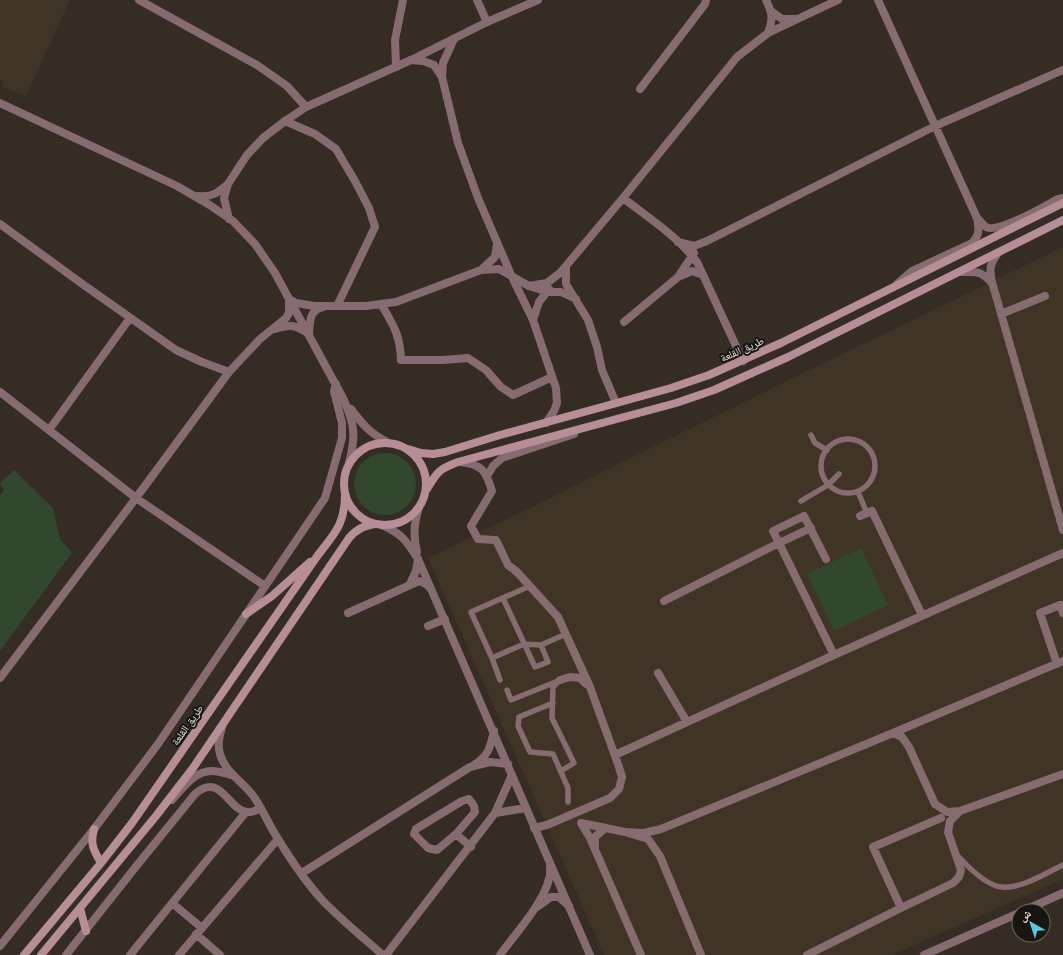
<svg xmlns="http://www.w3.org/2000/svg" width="1063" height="955" font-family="Ubuntu,'Noto Naskh Arabic',sans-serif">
<rect width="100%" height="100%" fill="#352c23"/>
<!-- built -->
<path fill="#403426" d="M 0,0 L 70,0 L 26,96 L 3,87 L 3,81 L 0,80 Z
M 1063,247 L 1063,879 L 892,955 L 604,955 L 428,558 L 795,377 Z"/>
<!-- green -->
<path fill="#31482e" d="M354 484a31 31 0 1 1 62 0a31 31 0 1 1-62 0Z
M 14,470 L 53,508 L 60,539 L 72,553 L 0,651 L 0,495 L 4,490 L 0,483 Z
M 861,548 L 888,605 L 834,631 L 807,574 Z"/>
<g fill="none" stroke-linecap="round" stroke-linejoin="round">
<!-- service -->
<path stroke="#866c71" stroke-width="5.5" d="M 811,435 L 815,443 L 827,450
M821 466a27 27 0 1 1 54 0a27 27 0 1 1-54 0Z
M 858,492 L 867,513
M 801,501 L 828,485 L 839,474
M 503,598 L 535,667 L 548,662 L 541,645 L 566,634
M 492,658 L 471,612 L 530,586
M 500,680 L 492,658 L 524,644 L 541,645
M 560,680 L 553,687 L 552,718 L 574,763 L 561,771
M 507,690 L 511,700 L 558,681
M 553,703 L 519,717 L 518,726 L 530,752 L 553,754 L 568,788 L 568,802
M 957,855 C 967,866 986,886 1002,887 C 1021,889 1046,873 1063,865"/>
<!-- minor -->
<path stroke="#866c71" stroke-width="8" d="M 139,0 L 257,65 L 287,86 L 306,107
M 477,0 L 487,22
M 766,0 C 773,14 773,19 768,33
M 878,0 L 977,218 C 979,229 980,235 972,243 L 912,271 L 897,284
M 771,11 L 782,19 L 796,19
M 411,60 L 423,61 L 434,65 L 442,77 L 458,143 L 478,198 L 512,277 L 533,320 L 556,388 L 557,403 L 554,411 L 546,423
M 396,67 L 395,40 L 403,0
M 442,77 L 443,63 L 454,39
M 640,89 L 705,4 L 706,0
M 285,121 L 315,134 L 336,149 L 355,181 L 369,208 L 375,227 L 337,306
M 623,198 C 649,218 677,236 697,262 L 743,361
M 977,218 C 980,220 983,225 986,227 C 999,234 1044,206 1058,199 L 1063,198
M 0,224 L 81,283 L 176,350 L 202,362 L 229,372
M 678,242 L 694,246 L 707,241 L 935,126 L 1063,70
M 998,253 C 990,264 989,269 992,282 L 1063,530
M 566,267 L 566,284 L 588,320 L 597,347 L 602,370 L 616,403
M 481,270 L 495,257 L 497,244
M 960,272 C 976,272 980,270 991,282
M 678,277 L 692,271 L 703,275
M 529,286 L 547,283 L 560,273 L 623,198 L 737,57 L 768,33 L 838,0
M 289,299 L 296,303 L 314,306 L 366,306 L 396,302 L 481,270 L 499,269 L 529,286 L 548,292 L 561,292 L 576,299
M 381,304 C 394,326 400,335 401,360 L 442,360 L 468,358 L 486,370 L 501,387 L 513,395 L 552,377
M 1001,314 L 1045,296
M 533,320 L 539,302 L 549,289
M 624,322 L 678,277 L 694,253
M 275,329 C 291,324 296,325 309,334 C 310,322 309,310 323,307
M 0,392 L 136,498 L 265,586
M 49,430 L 130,318
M 460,462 C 482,464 486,471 492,491 L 471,526 L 478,539 L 496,540 L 508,565 L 517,572 L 558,617 L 590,687 L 618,764 L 622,777 L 619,789 L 610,798 L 547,825 L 534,828
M 487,476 L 493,466 L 502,458 L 574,434
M 860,516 L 872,511 L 922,615
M 811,528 L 779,543 L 834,655 L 1063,553
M 410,584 L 416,571 L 418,559
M 664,601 L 779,543 L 773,531 L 804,516 L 826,559
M 348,613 L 419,581 L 426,584 L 431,589
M 428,626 L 445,619
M 1057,664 L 1040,613 L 1060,605 L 1063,613
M 658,673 L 687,722
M 0,678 L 136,498 L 229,372 L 260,339 L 286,318 L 289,313 L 289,299
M 560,680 L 570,677 L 580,678 L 586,684
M 223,724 C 220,734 217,744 220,754 C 225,772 243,782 254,797 C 263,810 269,825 278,839 C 291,860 307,884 324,902 C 343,921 363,938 383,955
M 893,733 L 902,737 L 909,747 L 935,804 L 947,812 L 960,811
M 615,755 L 834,655
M 474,765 C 489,755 490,748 494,731
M 172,800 C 183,788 194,771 212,771 C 219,771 228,774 234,776
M 495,813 L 526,808
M 625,832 L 581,823 L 590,838 L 641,955
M 456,834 L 437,850 L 428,848 L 414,834 L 416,829 L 462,801 L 469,799 L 474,806 L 475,812 L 456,834 L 471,847
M 595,846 L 595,837 L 605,828
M 302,873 L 470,767 L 490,762 L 508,764
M 172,903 L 202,928
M 537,907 L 551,897 L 559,897 L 569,906
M 901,908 L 953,883 L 959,877 L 961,870 L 948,832 L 950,821 L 960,811 L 1063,774
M 196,934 L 220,955
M 0,946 L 94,829 L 158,744 L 325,498 L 342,438 L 342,423 L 334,391 L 336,384
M 66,955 L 138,864 L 195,794 C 221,772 227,809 247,812 C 252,813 257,810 261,808
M 130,955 L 246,812
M 179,955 L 278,839
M 386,955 L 495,813 L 512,775
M 500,955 C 515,934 543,904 549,879 C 551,874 550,868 550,863
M 701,955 L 660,856 L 648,839 L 625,832 L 644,833 L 661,829 L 893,733 L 1063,661
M 807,955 L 901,908 L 873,847 L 941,818"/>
<!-- tertiary -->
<path stroke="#866c71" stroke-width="8" d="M 0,103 L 177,186 L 208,204 L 233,221 L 255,244 L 275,273 L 344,400 C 355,426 356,435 349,463
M 228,184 L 247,155 L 263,138 L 285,121 L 306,107 L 411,60 L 487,22 L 538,0
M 198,196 C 211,198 219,192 228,184 L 224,198 L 229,219
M 351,409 C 363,425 370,433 387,442
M 382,525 C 402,534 406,540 418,559 L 590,955
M 417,552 C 413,535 414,524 419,507
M 1023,911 L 1063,893
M 924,955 L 1019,913"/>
<!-- secondary -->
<path stroke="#b88e96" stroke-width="8" d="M344 484a41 41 0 1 1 82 0a41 41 0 1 1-82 0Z
M 408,449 L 421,453 L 433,454 L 445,452 L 500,435 L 671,388 L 709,375 L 781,343 L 1063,203
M 427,489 C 437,472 439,469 458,462 L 676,403 L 714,390 L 788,357 L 1063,220
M 246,614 L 272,596 L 310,562
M 94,829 C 90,844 93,849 101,863
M 80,908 L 86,931
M 24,955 L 101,863 L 132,823 L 318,555 C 335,533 345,524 345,494
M 41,955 L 156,816 L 193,768 L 349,538 C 357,529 363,526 375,524"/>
</g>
<g text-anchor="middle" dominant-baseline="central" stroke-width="4" stroke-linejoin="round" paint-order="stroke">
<!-- street labels -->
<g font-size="11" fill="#ebe5e0" stroke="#191511">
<text transform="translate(742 349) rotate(-24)">طريق القلعة</text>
<text transform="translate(187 725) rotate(-55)">طريق القلعة</text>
</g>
</g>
<!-- north arrow -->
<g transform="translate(1031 923) rotate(321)"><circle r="19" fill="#191511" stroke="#6d6864"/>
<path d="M0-3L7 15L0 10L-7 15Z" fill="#55cae0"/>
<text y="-6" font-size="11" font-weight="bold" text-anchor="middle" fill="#ebe5e0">ش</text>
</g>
</svg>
